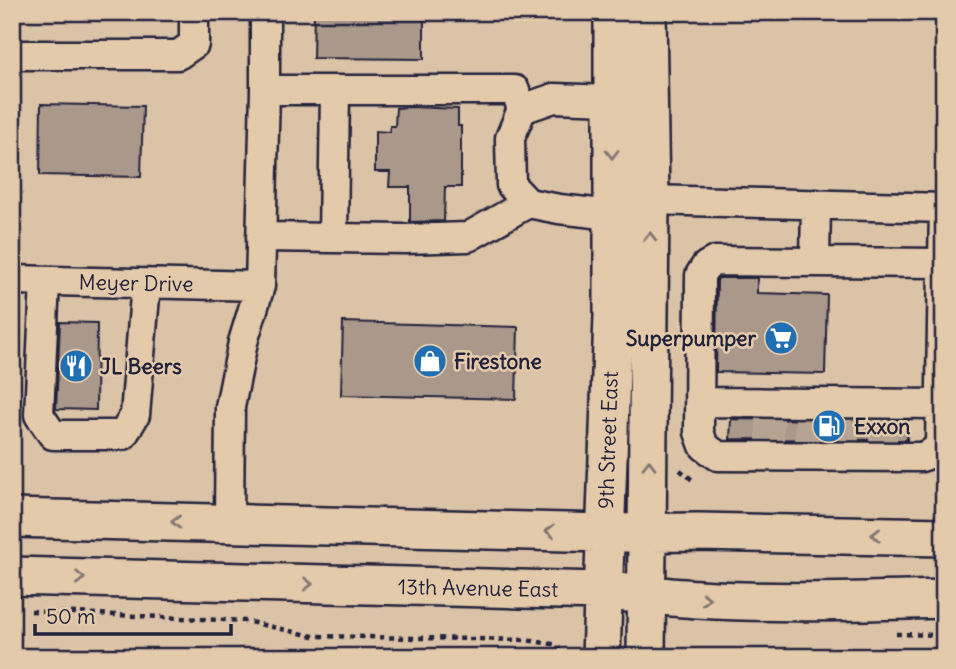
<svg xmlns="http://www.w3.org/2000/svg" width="956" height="669" font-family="Delius,sans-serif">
<rect width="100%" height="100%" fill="#dbc3a7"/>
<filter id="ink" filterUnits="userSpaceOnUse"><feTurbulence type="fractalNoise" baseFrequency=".0143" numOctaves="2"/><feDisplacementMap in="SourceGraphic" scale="14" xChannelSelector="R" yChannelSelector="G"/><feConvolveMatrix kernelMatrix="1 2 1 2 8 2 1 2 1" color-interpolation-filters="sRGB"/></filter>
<g filter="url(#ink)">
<!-- building -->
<path fill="#aa988b" stroke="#22223b" stroke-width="2" d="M 314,12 L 424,12 L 424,59 L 313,58 Z
M 41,104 L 143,106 L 141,177 L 40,175 Z
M 410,107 L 458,109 L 458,126 L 461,126 L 461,187 L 445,187 L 444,221 L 410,222 L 410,187 L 389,187 L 390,172 L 375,172 L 375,131 L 390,132 L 390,126 L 395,126 L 396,108 Z
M 719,278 L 757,278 L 757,293 L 827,295 L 825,374 L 716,372 L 717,280 Z
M 60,322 L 97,323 L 96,410 L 56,409 Z
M 343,322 L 518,327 L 516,399 L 341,395 Z
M 731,419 L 908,420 L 907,440 L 730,439 Z"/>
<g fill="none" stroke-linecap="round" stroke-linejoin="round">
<!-- minor-tunnel -->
<path stroke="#b6a391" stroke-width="28" stroke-dasharray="28 14" stroke-linecap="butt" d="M 770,414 L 770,440
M 809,415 L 809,441
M 845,416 L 845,441
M 883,442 L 883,417"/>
<defs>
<path id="minor" d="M 24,55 L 178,55 L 194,44 L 194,12
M 265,90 L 515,90 L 522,109
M 611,100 L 554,98 L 522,109 L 510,138 L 511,185 L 528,203 L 559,209 L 612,215
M 650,200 L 944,208
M 816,204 L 815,262 L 943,263 L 944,207
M 261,237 L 405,239 L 468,237 L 528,203
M 333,238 L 335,90
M 815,262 L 715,261 L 706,266 L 700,275 L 699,432 L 704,446 L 718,456 L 921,457 L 930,454 L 940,446 L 943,263
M 12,280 L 260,286
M 45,281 L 39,415 L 53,435 L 123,435 L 135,415 L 146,284
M 700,402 L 941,404
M 229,523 L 230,407 L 243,342 L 260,286 L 265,90 L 265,12"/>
<path id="major" d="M 12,518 L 605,533 L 698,532 L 944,537
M 12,576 L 602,591 C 635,593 666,597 698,599 C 780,604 862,601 944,599
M 601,657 L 613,316 L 613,12
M 646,657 L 650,200 L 647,12"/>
</defs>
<!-- minor casing -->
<use href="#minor" stroke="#22223b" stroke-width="33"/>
<!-- major casing -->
<use href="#major" stroke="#22223b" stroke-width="42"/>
<!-- path -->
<path stroke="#22223b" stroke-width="4.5" stroke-dasharray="5 5" stroke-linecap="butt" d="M 680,470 L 695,482
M 31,611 L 245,621 L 313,636 L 526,640 L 558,645 L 560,657
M 896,634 L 944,635"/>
<!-- minor -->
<use href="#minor" stroke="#e3caab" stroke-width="28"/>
<!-- major -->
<use href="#major" stroke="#e3caab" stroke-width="37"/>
</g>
<!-- one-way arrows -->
<defs><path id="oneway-chevron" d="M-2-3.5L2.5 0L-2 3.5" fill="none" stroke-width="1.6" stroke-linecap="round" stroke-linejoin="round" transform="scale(1.75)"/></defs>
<g stroke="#827673">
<use href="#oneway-chevron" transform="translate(612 154) rotate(90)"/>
<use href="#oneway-chevron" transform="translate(650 237) rotate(-90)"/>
<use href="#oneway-chevron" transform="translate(649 465) rotate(-90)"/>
<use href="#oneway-chevron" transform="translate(176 522) rotate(-179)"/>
<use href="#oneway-chevron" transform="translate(550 531) rotate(-179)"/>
<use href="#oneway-chevron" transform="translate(876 535) rotate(-179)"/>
<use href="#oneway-chevron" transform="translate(80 578) rotate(1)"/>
<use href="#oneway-chevron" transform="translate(308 584) rotate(1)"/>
<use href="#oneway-chevron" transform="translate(706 599) rotate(2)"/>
</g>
</g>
<!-- icons -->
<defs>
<symbol id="supermarket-disc" viewBox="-11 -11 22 22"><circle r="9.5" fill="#1f6fb2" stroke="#e3caab"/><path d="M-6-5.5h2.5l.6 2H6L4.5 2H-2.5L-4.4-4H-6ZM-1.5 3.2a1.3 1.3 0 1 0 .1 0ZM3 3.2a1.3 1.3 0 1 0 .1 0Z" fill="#fff"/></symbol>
<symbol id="shop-disc" viewBox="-11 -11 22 22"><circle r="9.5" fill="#1f6fb2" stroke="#e3caab"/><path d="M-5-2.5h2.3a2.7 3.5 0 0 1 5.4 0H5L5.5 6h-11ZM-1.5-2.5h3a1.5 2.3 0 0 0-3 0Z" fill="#fff"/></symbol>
<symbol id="restaurant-disc" viewBox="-11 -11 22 22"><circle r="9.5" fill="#1f6fb2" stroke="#e3caab"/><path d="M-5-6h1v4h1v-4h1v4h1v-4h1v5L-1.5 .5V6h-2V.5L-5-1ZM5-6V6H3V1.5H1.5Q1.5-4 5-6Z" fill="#fff"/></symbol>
<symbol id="fuel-disc" viewBox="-11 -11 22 22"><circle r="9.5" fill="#1f6fb2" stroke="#e3caab"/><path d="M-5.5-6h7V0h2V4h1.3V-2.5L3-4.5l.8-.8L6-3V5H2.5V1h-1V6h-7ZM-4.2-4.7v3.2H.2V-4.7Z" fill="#fff"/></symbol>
</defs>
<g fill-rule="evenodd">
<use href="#supermarket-disc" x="762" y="319" width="38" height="38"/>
<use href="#shop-disc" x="411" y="342" width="38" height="38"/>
<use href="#restaurant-disc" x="57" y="347" width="38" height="38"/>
<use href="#fuel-disc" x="810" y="407" width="38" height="38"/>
</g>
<g text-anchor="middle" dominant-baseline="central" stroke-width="5" stroke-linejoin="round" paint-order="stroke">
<!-- street labels -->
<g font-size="21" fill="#22223b" stroke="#e3caab">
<text transform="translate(136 283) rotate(1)">Meyer Drive</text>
<text transform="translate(608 440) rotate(-88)">9th Street East</text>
<text transform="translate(478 588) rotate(1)">13th Avenue East</text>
</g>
<!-- poi labels -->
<g font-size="21" font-weight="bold" fill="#22223b" stroke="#e3caab" text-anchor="start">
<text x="756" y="338" text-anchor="end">Superpumper</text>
<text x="454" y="361">Firestone</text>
<text x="100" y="366">JL Beers</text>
<text x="854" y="426">Exxon</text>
</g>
</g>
<!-- margin -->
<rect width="956" height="669" fill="none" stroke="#e3caab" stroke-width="42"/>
<rect x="21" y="21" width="914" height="627" fill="none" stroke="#22223b" stroke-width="2.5" filter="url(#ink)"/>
<!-- scale -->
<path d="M35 624v10h196v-10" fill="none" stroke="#22223b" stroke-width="3.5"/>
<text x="46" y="624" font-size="21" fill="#22223b" stroke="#e3caab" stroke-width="5" paint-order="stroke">50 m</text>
</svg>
